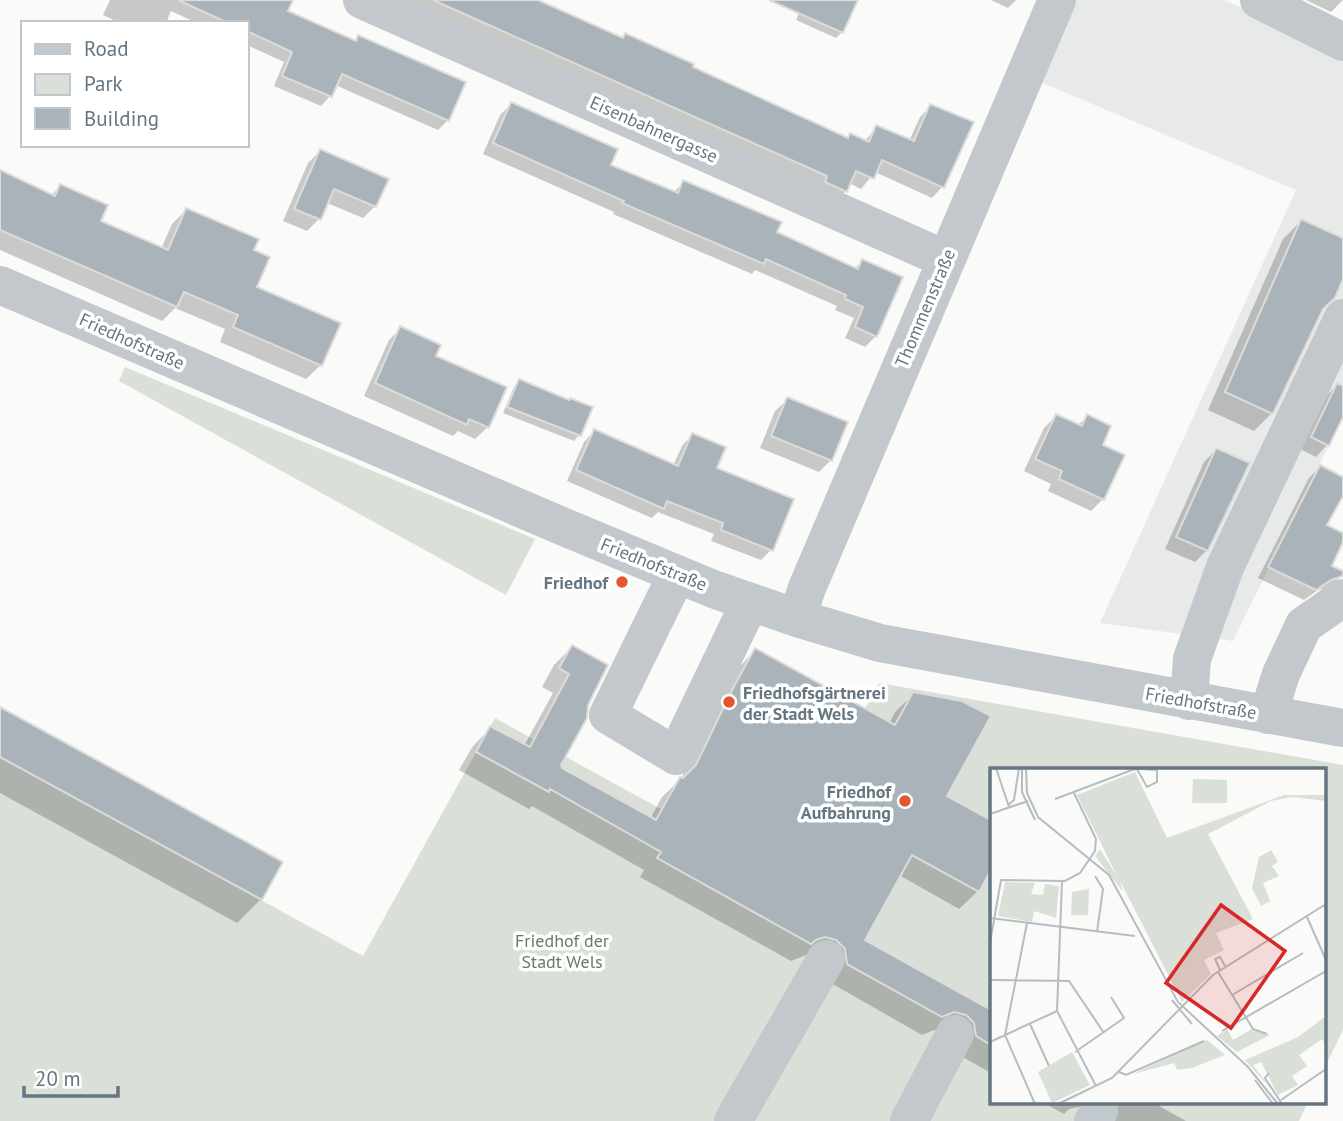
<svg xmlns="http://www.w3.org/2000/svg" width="1343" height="1121" font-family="'PT Sans',sans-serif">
<rect width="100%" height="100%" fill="#fafaf8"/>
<!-- built -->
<path fill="#e8e9e9" d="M 1073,0 L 1224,0 L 1343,53 L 1343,417 L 1233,641 L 1100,623 L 1296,190 L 1038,81 Z"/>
<!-- green -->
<path fill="#dadfd7" d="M 125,367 L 535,539 L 506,595 L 119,381 Z
M 879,683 L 1343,765 L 1343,1030 L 1324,1069 L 1324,769 L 991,769 L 991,1102 L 1308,1102 L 1299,1121 L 0,1121 L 0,757 L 363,956 L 495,718 L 777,873 Z"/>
<!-- shadow -->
<path fill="#0003" d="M 110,0 L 278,0 L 286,12 L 354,42 L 359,38 L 448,120 L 438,130 L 335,85 L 330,96 L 321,106 L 274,86 L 284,62 L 247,45 L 247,23 L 197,23 L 171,11 L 166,23 L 120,23 L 103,15 Z
M 399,0 L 534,0 L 621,39 L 625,35 L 690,68 L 847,139 L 850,135 L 864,142 L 877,127 L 909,141 L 920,117 L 931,106 L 942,187 L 932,198 L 875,172 L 861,189 L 849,183 L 846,191 L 835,201 Z
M 805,0 L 854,0 L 842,32 L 836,38 L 796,20 Z
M 991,0 L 1016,0 L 1008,8 Z
M 1306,0 L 1343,0 L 1331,12 Z
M 511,104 L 609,165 L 673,193 L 684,182 L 775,233 L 854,269 L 863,261 L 876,336 L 865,347 L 845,338 L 854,318 L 835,310 L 837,306 L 755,270 L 752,274 L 613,214 L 614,212 L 483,154 L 500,115 Z
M 320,151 L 375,206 L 363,218 L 327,203 L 319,219 L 307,231 L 283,221 L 308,163 Z
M 0,174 L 51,196 L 60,186 L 99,222 L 161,249 L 172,224 L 186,210 L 252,250 L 255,288 L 321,365 L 306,379 L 220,342 L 225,329 L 175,308 L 162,321 L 0,250 Z
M 1301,221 L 1343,240 L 1343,275 L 1321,310 L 1272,413 L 1254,431 L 1208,410 L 1283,239 Z
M 401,328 L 434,356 L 488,427 L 475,439 L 458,431 L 453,436 L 364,396 L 389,340 Z
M 520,381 L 579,435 L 574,441 L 503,413 L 514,387 Z
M 1337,385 L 1343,388 L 1343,413 L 1328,444 L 1316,457 L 1300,449 L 1325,397 Z
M 788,399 L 831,460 L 819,472 L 760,448 L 775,411 Z
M 1056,416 L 1077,426 L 1087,417 L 1103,499 L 1091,511 L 1048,491 L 1051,484 L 1024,471 L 1044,428 Z
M 594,431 L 673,466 L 682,446 L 692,435 L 771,550 L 761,560 L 711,541 L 714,534 L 658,512 L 652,518 L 567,481 L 584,442 Z
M 1216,450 L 1207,550 L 1195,562 L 1165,549 L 1204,462 Z
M 1320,467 L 1343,479 L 1343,492 L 1325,526 L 1343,535 L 1329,566 L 1343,574 L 1331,587 L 1318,590 L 1304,600 L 1258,578 L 1309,478 Z
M 572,647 L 559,765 L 561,769 L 650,819 L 662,797 L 681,779 L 738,668 L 756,650 L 889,724 L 895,712 L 914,694 L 945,796 L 991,822 L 991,867 L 978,891 L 959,909 L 899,875 L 863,940 L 991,1012 L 991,1073 L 959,1055 L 947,1033 L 934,1030 L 922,1035 L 829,982 L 818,957 L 806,955 L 791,961 L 640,877 L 644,870 L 532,806 L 529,809 L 459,770 L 473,746 L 491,728 L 524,746 L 553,693 L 542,687 L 554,665 Z
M 0,709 L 261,899 L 237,923 L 0,793 Z
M 1042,1102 L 1152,1102 L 1186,1121 L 1101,1121 L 1079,1107 L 1069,1109 L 1064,1114 Z"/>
<!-- building -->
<path fill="#aab3b9" stroke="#dcdcda" stroke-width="2" d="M 178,0 L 293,0 L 288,11 L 356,41 L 358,35 L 466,82 L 449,121 L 342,74 L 332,97 L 282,76 L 292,52 L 247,31 L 247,23 L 228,23 Z
M 433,0 L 538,0 L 623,38 L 625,33 L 694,64 L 693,67 L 848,138 L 850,133 L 869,142 L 876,125 L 914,141 L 930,104 L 974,122 L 944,188 L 882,160 L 874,179 L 856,171 L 847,192 L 825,182 L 827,176 Z
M 769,0 L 858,0 L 843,33 Z
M 511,102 L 618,149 L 611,165 L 678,193 L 683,180 L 782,222 L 777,232 L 858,269 L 862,259 L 903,277 L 877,337 L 855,327 L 863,307 L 845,299 L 846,295 L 766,259 L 764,264 L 622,203 L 624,201 L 493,143 Z
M 320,149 L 389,179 L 376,207 L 334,189 L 321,220 L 294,209 Z
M 0,170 L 55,196 L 60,184 L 108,205 L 101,221 L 168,250 L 186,208 L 259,239 L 254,250 L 270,257 L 257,287 L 341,323 L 322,366 L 233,327 L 238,315 L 184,292 L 177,307 L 0,230 Z
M 1301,219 L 1343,238 L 1343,279 L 1335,298 L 1323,309 L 1273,414 L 1225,392 Z
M 400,326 L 441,345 L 436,356 L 507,387 L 489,428 L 469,419 L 467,425 L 375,383 Z
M 519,379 L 569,400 L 570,398 L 593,407 L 581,436 L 507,407 Z
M 1337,383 L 1343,386 L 1343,417 L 1329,446 L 1311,437 Z
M 787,397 L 848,422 L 832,461 L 771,436 Z
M 1056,414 L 1082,426 L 1087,414 L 1111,426 L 1103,445 L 1125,455 L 1104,500 L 1059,479 L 1062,471 L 1035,459 Z
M 594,429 L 678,466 L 692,433 L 726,447 L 717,468 L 794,499 L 773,551 L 721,530 L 723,523 L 667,501 L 664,509 L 576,470 Z
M 1216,448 L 1250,463 L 1208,551 L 1176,537 Z
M 1320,465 L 1343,477 L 1343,496 L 1327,525 L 1343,533 L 1343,542 L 1332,566 L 1343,571 L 1343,576 L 1331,580 L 1316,590 L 1268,567 Z
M 572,645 L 608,665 L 588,705 L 587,718 L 561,765 L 562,768 L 656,820 L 680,777 L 683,778 L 696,765 L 732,690 L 755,648 L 895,725 L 913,692 L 962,701 L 991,716 L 947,796 L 991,820 L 991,870 L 979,892 L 912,855 L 865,940 L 991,1010 L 991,1045 L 976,1036 L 974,1023 L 966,1015 L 954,1012 L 942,1017 L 847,964 L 845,949 L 836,940 L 825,937 L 816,940 L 811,944 L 657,858 L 661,852 L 550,789 L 549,792 L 476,752 L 490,726 L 530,747 L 569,674 L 559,668 Z
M 0,707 L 283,862 L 262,900 L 0,757 Z"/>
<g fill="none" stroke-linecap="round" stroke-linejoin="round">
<!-- minor -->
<path stroke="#c3c8cc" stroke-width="38" d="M 362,0 L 945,259
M 1259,0 L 1343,42
M 0,285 L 564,527 L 713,589 L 797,618 L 880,643 L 1343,728
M 677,574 L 608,715 L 676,756 L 750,602
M 797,618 L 807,588 L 1057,0
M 1189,701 L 1192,659 L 1225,567 L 1343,318
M 1268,715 L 1281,674 L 1304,625 L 1343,598
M 733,1121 L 826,959
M 909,1121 L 955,1034
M 1093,1121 L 1099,1111"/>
</g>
<!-- markers -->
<g fill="#e4572e" stroke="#fff" stroke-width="2.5">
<circle cx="622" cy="582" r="7"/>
<circle cx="729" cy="702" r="7"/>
<circle cx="905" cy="801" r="7"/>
</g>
<g text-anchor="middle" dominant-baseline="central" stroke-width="7" stroke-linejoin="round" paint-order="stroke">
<!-- street labels -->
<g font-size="18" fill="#657683" stroke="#fff">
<text transform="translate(654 129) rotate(24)">Eisenbahnergasse</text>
<text transform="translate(925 308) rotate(-67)">Thommenstraße</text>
<text transform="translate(132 341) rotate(24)">Friedhofstraße</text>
<text transform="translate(654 564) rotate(22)">Friedhofstraße</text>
<text transform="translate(1201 703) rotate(10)">Friedhofstraße</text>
</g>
<!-- poi labels -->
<g font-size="18" font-weight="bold" fill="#657683" stroke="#fff" text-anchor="end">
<text x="608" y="582">Friedhof</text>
<text x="743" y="692" text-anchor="start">Friedhofsgärtnerei<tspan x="743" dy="21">der Stadt Wels</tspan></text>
<text x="891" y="791">Friedhof<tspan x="891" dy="21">Aufbahrung</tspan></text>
</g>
<!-- park labels -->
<g font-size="18" fill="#687a64" stroke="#fff">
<text x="562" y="940">Friedhof der<tspan x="562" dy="21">Stadt Wels</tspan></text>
</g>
</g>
<!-- overview -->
<g transform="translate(990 768)">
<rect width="336" height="336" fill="#fafaf8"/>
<path d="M 145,4 L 177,70 L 294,27 L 336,27 L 336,33 L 302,29 L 281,33 L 218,66 L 263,151 L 226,165 L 234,182 L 214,192 L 221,206 L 192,234 L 130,113 L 133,124 L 105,88 L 110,81 L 128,110 L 87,27 ZM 203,11 L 237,12 L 237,35 L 202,35 ZM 281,82 L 288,94 L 282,98 L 289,108 L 273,115 L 280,133 L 271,138 L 262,120 L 269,89 ZM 15,114 L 45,115 L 41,126 L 53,127 L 55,116 L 69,118 L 66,150 L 44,143 L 42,154 L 8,148 ZM 99,121 L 98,147 L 81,147 L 82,124 ZM 336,248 L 336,277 L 332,271 L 309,287 L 317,298 L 302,308 L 308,317 L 288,327 L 271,294 L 263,297 L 282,322 L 255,292 L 308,269 ZM 237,261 L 243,272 L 262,261 L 280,267 L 247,284 L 227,268 ZM 217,272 L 235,287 L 202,300 L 187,302 L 184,295 L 143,306 ZM 82,284 L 100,317 L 62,335 L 48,304 Z" fill="#dadfd7"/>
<path fill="none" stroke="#b5bdc2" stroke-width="2" d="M 6,0 L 19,39M 32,0 L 32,24 L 45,52M 36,0 L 37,25 L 48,49 L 119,107 L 188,234 L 258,299 L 288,336M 65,31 L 142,2 L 147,1 L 150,1 L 167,2 L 167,14 L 157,19 L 147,1M 18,37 L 24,32 L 29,0M 0,46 L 38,33M 105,108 L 113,121 L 107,164M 72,114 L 67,243 L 106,318M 317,149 L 336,192M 0,150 L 145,168M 37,155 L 15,267 L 45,336M 0,175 L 11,112 L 75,113 L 90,105 L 105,83 L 106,71 L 84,25M 230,202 L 225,191 L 230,189 L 235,198M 228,204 L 263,261 L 277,266M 0,212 L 79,213 L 114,265M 242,227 L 313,185M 182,232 L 202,256M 40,256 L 59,298M 232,263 L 336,203M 0,274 L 67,243M 85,284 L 134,250 L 121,229M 129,304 L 136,307 L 214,273M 279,305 L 275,310 L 292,336M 265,312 L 283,336M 291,332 L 336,301M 68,336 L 122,310 L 223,207 L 336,136"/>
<path fill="#d62828" fill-opacity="0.15" stroke="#d62828" stroke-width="3.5" d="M 231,137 L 295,183 L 241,260 L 176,215 Z"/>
<rect width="336" height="336" fill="none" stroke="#657683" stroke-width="3.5"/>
</g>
<!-- legend -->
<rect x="21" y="21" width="228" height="126" fill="#ffffff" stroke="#c1c8cd" stroke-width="2"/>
<rect x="35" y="44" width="35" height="10" fill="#c3c8cc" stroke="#c1c8cd" stroke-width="2"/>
<text x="84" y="56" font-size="21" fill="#657683">Road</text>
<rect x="35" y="74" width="35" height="21" fill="#dadfd7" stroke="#c1c8cd" stroke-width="2"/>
<text x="84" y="91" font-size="21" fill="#657683">Park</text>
<rect x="35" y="108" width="35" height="21" fill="#aab3b9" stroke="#c1c8cd" stroke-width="2"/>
<text x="84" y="126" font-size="21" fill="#657683">Building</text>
<!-- scale -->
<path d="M24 1086v10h94v-10" fill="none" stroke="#657683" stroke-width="3.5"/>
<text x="35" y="1086" font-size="21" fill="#657683" stroke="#ffffff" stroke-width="5" paint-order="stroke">20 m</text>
</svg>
